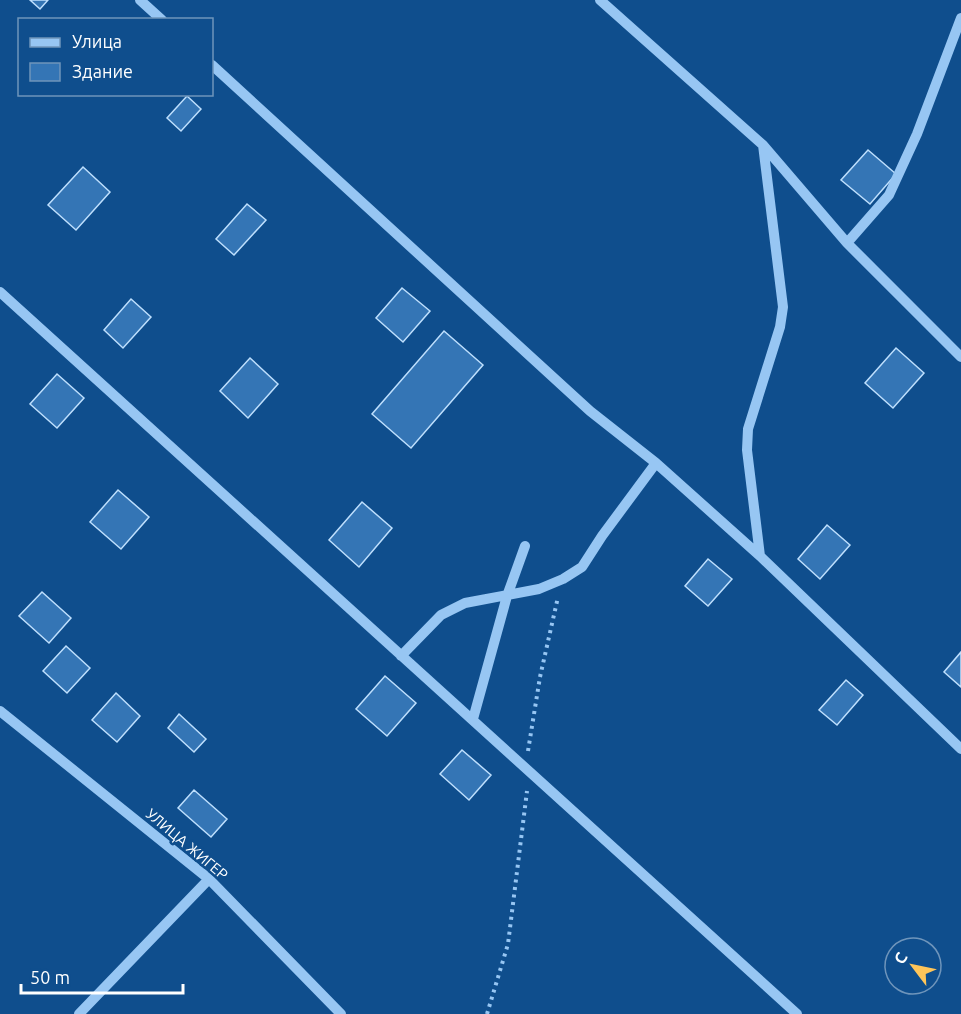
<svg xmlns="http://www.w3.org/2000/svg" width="961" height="1014" font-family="Ubuntu,sans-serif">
<rect width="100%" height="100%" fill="#0f4e8d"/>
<!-- building -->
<path fill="#3475b5" stroke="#bedffd" stroke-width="1.5" d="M 30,0 L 48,0 L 40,9 Z
M 187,96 L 201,109 L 181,131 L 167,118 Z
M 868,150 L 896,174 L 870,204 L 841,180 Z
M 83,167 L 110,192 L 76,230 L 48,205 Z
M 247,204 L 266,220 L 234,255 L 216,239 Z
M 402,288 L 430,311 L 403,342 L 376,318 Z
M 131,299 L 151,317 L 123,348 L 104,330 Z
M 444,331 L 483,365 L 411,448 L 372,414 Z
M 896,348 L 924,373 L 893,408 L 865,383 Z
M 250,358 L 278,384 L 248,418 L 220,391 Z
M 57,374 L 84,398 L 57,428 L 30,404 Z
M 118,490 L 149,517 L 121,549 L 90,522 Z
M 362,502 L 392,528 L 359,567 L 329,540 Z
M 827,525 L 850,545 L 820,579 L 798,559 Z
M 708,559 L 732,579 L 708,606 L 685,586 Z
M 42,592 L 71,618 L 49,643 L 19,616 Z
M 66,646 L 90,668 L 67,693 L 43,671 Z
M 961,652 L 961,687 L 944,672 Z
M 385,676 L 416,703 L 387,736 L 356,709 Z
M 846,680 L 863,695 L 837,725 L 819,710 Z
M 116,693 L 140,716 L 117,742 L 92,720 Z
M 179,714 L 206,739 L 194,752 L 168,728 Z
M 462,750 L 491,775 L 469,800 L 440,774 Z
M 194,790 L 227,819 L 211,837 L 178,808 Z"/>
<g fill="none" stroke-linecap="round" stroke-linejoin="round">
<!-- path -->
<path stroke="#97c6f3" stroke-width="4" stroke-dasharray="3 4.5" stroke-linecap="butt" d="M 528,751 L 540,677 L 558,597
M 487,1014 L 508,944 L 527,791"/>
<!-- minor -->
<path stroke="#97c6f3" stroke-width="10" d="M 140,0 L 162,20
M 600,0 L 763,145 L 847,243 L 961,357
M 212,65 L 590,411 L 656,463 L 760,556 L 961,749
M 847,243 L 889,195 L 917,134 L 961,18
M 0,292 L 797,1014
M 760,556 L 747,450 L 748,429 L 780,327 L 783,307 L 763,145
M 401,656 L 441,615 L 465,603 L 539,589 L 563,579 L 582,567 L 602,536 L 656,463
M 0,711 L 209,879 L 341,1014
M 473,719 L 507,596 L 525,546
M 79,1014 L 209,879"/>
</g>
<g text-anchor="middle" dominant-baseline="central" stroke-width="5" stroke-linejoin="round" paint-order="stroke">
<!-- street labels -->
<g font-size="15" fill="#fff" stroke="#0f4e8d">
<text transform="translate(187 844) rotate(40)">УЛИЦА ЖИГЕР</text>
</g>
</g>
<!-- legend -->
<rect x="18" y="18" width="195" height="78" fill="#0f4e8d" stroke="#6f95bb" stroke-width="1.5"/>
<rect x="30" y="38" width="30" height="9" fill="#97c6f3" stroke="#6f95bb" stroke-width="1.5"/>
<text x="72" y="48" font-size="18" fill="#ffffff">Улица</text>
<rect x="30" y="63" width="30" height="18" fill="#3475b5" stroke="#6f95bb" stroke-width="1.5"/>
<text x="72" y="78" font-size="18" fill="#ffffff">Здание</text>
<!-- north arrow -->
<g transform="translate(913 966) rotate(302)"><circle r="28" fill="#0f4e8d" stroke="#6f95bb" stroke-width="1.5"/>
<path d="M0-4.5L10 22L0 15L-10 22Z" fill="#ffc559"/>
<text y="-9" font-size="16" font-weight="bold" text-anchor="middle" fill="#ffffff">С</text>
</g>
<!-- scale -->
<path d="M21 984v9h162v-9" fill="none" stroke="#ffffff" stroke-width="3"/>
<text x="30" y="984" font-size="18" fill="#ffffff" stroke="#0f4e8d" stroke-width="4.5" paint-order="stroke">50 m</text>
</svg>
